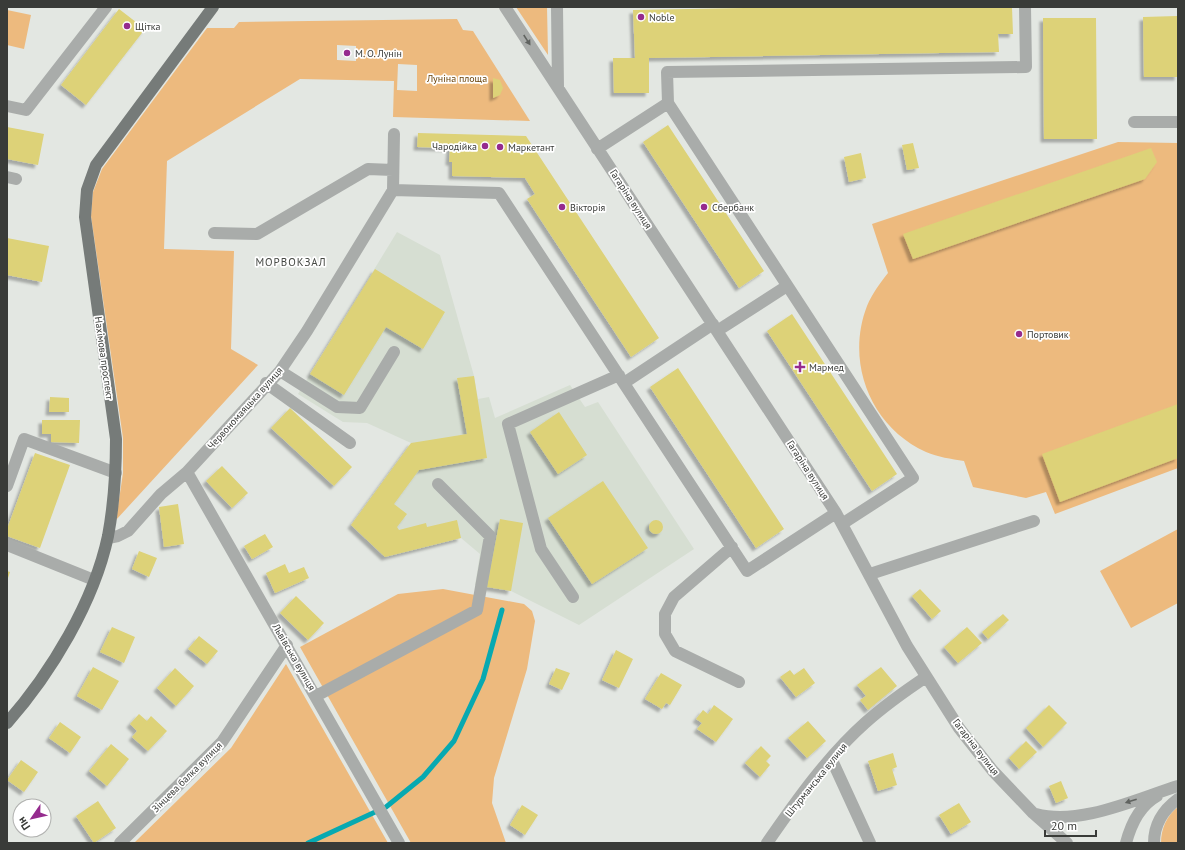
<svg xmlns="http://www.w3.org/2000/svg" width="1185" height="850" font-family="'PT Sans',sans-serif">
<defs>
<filter id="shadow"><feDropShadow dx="-3.5" dy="3.5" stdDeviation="1" flood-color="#0004"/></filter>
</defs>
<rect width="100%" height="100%" fill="#e3e7e2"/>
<!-- built -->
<path fill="#d6ded2" d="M 397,232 L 440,255 L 474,376 L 478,399 L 489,397 L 495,418 L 570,385 L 585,407 L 598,402 L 694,549 L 579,625 L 511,591 L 475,585 L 480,554 L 461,538 L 385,557 L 351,525 L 411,443 L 367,423 L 343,422 L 298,394 Z"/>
<!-- green -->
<path fill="#edba7e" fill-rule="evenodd" d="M 516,7 L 547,7 L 548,55 Z
M 7,10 L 31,15 L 24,49 L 7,45 Z
M 457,19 L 463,30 L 473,31 L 530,121 L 393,117 L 394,81 L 300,79 L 167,161 L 164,249 L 234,251 L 231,349 L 258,365 L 116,520 L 123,473 L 123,438 L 91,216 L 93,192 L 102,169 L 207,28 L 234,28 L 239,22 ZM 337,45 L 356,46 L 356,61 L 337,60 ZM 398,64 L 417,65 L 417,91 L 397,90 Z
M 1118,142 L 1178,143 L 1178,468 L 1055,514 L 1046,492 L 1026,498 L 973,487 L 964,461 C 951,459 938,457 926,452 C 871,427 845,363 867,306 C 872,294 880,283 888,273 L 872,224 Z
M 1178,529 L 1178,603 L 1131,628 L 1100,571 Z
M 443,589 L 524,604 L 532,611 L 535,621 L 527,669 L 494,778 L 492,803 L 506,843 L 411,843 L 300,647 L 398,594 Z
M 286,664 L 388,843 L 134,843 L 231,748 Z
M 1178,807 L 1178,843 L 1161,843 C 1161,829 1167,815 1178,807 Z"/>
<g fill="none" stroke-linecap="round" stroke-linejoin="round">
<!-- stream -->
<path stroke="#07a9b1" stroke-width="5" d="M 308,843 L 386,807 L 423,777 L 454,741 L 483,679 L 502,610"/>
</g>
<!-- building -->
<path fill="#ddd278" filter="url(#shadow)" d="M 802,7 L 1012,7 L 1013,34 L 998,34 L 999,52 L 649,58 L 649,93 L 614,93 L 613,58 L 635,58 L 633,10 Z
M 119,9 L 145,29 L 86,105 L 61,85 Z
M 1177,16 L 1178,77 L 1144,77 L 1143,17 Z
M 1043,18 L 1096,18 L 1097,139 L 1044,139 Z
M 493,78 L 500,80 L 503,88 L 500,95 L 493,98 Z
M 668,125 L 764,271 L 739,288 L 643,142 Z
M 7,127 L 44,134 L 38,165 L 7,159 Z
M 418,133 L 526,136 L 659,338 L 631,357 L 527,199 L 535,194 L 525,178 L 452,176 L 452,162 L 449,162 L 450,148 L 417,147 Z
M 913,143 L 919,168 L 907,170 L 902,145 Z
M 1151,148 L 1157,162 L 1145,179 L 913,259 L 903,234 Z
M 861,153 L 866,178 L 849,182 L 844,157 Z
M 7,238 L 49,246 L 42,282 L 7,275 Z
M 375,269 L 445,312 L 423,349 L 386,327 L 344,395 L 310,374 Z
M 792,314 L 897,474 L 872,491 L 767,331 Z
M 678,368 L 784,529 L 756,548 L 650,387 Z
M 474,376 L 487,458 L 419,470 L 394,504 L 407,514 L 397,527 L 399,530 L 426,523 L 427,527 L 457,520 L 461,538 L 385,557 L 351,525 L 411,443 L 467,434 L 457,378 Z
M 50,397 L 69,398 L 69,412 L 49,412 Z
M 1178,404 L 1178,458 L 1060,502 L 1042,454 Z
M 290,408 L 352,467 L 334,486 L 271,428 Z
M 559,412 L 587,455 L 558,474 L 530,432 Z
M 42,420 L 80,420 L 79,443 L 51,442 L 51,434 L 42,434 Z
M 35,453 L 70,465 L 40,548 L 7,536 L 7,529 Z
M 222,466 L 248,493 L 232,508 L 206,481 Z
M 603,481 L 648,548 L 592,584 L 548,518 Z
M 178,504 L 184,544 L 164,547 L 159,507 Z
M 500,519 L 523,523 L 511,591 L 487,587 Z
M649 527a7 7 0 1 1 14 0a7 7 0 1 1-14 0Z
M 265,534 L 273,547 L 252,559 L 244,546 Z
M 139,551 L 157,558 L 149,577 L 132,569 Z
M 285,564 L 289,573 L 304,567 L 309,578 L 275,593 L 266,573 Z
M 7,571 L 10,572 L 7,581 Z
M 920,589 L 941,611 L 932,619 L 912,596 Z
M 296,596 L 324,623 L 308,640 L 280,613 Z
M 1003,614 L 1009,620 L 988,639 L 982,632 Z
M 112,627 L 135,637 L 124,663 L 100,652 Z
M 967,627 L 982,643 L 958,663 L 944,647 Z
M 199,636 L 218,651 L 207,664 L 188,649 Z
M 616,650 L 633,659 L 619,688 L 602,680 Z
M 93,667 L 119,681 L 102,710 L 77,696 Z
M 881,667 L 897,686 L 868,710 L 860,700 L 866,696 L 857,685 Z
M 175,668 L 194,686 L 176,706 L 157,688 Z
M 556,668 L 570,673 L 562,690 L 549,684 Z
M 804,668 L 815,683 L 796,697 L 780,677 L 790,670 L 794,675 Z
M 661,673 L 682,685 L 670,705 L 666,703 L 662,709 L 645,699 Z
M 714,705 L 733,719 L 716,742 L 697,729 L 702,723 L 696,719 L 703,710 L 708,714 Z
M 1049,705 L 1067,723 L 1043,747 L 1026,728 Z
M 139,714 L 147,721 L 151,716 L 167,731 L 148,751 L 132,737 L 137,731 L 130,724 Z
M 808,721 L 826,741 L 807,758 L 788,738 Z
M 60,722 L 81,737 L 70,753 L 49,738 Z
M 1026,741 L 1037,752 L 1019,769 L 1009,758 Z
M 111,744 L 129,759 L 107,786 L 89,771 Z
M 761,746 L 771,756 L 766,761 L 770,765 L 760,777 L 745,763 Z
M 893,753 L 897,767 L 892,769 L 897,785 L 878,791 L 868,761 Z
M 21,760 L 38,772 L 24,792 L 7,780 Z
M 1061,781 L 1068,798 L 1056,803 L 1049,786 Z
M 98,801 L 116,828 L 94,843 L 76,816 Z
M 959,803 L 971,822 L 951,834 L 939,815 Z
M 522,805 L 538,815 L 525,835 L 510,825 Z"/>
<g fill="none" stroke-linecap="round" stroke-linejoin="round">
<!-- minor -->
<path stroke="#a9acaa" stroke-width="12" d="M 505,7 L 836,513 L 907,646 L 959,728 L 993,771 L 1033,813 L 1067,843
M 557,7 L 558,88
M 7,106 L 26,110 L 106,7
M 1134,122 L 1178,122
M 597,149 L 668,103
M 7,177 L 16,179
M 393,190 L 499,193 L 747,571 L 836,513
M 214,233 L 257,234 L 368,169 L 393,170
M 717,331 L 787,286
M 280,371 L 337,407 L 360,408 L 394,352
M 266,383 L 350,443
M 624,383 L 713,324
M 187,472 L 399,843
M 7,486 L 24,439 L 116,473
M 842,524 L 913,478 L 668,103 L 667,72 L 1026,67 L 1025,7
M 108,538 L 118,536 L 128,531 L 161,494 L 187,472 L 280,371 L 307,331 L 393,190 L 394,134
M 7,545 L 94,580
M 732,547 L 674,597 L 665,614 L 665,634 L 675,651 L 739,682
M 870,574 L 1034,521
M 573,597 L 541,549 L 508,424 L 619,375
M 316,696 L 477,610 L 490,536 L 438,484
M 831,758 L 870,843
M 1036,814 C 1080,826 1136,799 1178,786
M 120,843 L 222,742 L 287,645
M 767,843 C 796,801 827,757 865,723 C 884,706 905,691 926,677
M 1126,843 C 1131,824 1139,806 1157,796
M 1154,843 C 1154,824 1163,810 1178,799"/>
<!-- major -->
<path stroke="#767b79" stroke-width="12" d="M 7,723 C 51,673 94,602 108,536 C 114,504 116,472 116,439 L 85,217 L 87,190 L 96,165 L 213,7"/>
</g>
<!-- one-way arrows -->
<defs><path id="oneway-solid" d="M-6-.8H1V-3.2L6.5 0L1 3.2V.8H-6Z"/></defs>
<g fill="#606360">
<use href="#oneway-solid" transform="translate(527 40) rotate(57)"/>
<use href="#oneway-solid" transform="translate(1131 801) rotate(162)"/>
</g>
<!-- markers -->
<g fill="#952b8e" stroke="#fff" stroke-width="1.5">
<circle cx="641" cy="17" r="4"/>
<circle cx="127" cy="26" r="4"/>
<circle cx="347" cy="53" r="4"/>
<circle cx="485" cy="146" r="4"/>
<circle cx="500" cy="147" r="4"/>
<circle cx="562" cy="207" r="4"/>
<circle cx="704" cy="207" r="4"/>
<circle cx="1019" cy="334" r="4"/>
<path d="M798 361h4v4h4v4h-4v4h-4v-4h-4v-4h4z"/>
</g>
<g text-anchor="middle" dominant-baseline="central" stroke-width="3.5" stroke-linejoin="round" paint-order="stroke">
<!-- poi labels -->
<g font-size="10" fill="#393b38" stroke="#fff" text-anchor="start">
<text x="649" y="17">Noble</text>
<text x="135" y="26">Щітка</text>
<text x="355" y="53">М. О. Лунін</text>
<text x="477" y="146" text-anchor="end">Чародійка</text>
<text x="508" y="147">Маркетант</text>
<text x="570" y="207">Вікторія</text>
<text x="712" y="207">Сбербанк</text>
<text x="1027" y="334">Портовик</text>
<text x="809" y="367">Мармед</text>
</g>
<!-- park labels -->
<g font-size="10" fill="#6b440b" stroke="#fff">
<text x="457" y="78">Луніна площа</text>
</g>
<!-- street labels -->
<g font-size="10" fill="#393b38" stroke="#fff">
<text transform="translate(631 199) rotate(57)">Гагаріна вулиця</text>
<text transform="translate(104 358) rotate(82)">Нахімова проспект</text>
<text transform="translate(245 408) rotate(-48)">Червономаяцька вулиця</text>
<text transform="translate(808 470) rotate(57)">Гагаріна вулиця</text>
<text transform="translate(294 657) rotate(60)">Львівська вулиця</text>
<text transform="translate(976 747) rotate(52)">Гагаріна вулиця</text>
<text transform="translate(187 777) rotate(-45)">Зінцева балка вулиця</text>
<text transform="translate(816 780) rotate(-51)">Штурманська вулиця</text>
</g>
<!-- neighbourhood labels -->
<g font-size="11" letter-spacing="1" fill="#464944" stroke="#fff">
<text x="291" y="262">МОРВОКЗАЛ</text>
</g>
</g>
<!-- border -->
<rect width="1185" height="850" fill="none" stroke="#393b38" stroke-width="16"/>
<!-- north arrow -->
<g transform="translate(32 818) rotate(236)"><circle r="19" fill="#ffffff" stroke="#b0b1af"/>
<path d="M0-3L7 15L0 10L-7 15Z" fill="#952b8e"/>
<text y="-6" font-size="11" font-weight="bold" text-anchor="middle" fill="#393b38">Пн</text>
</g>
<!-- scale -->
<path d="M1045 830v6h51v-6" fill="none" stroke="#393b38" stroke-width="2"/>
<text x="1051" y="830" font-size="12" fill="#393b38" stroke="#ffffff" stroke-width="3" paint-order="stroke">20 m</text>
</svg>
